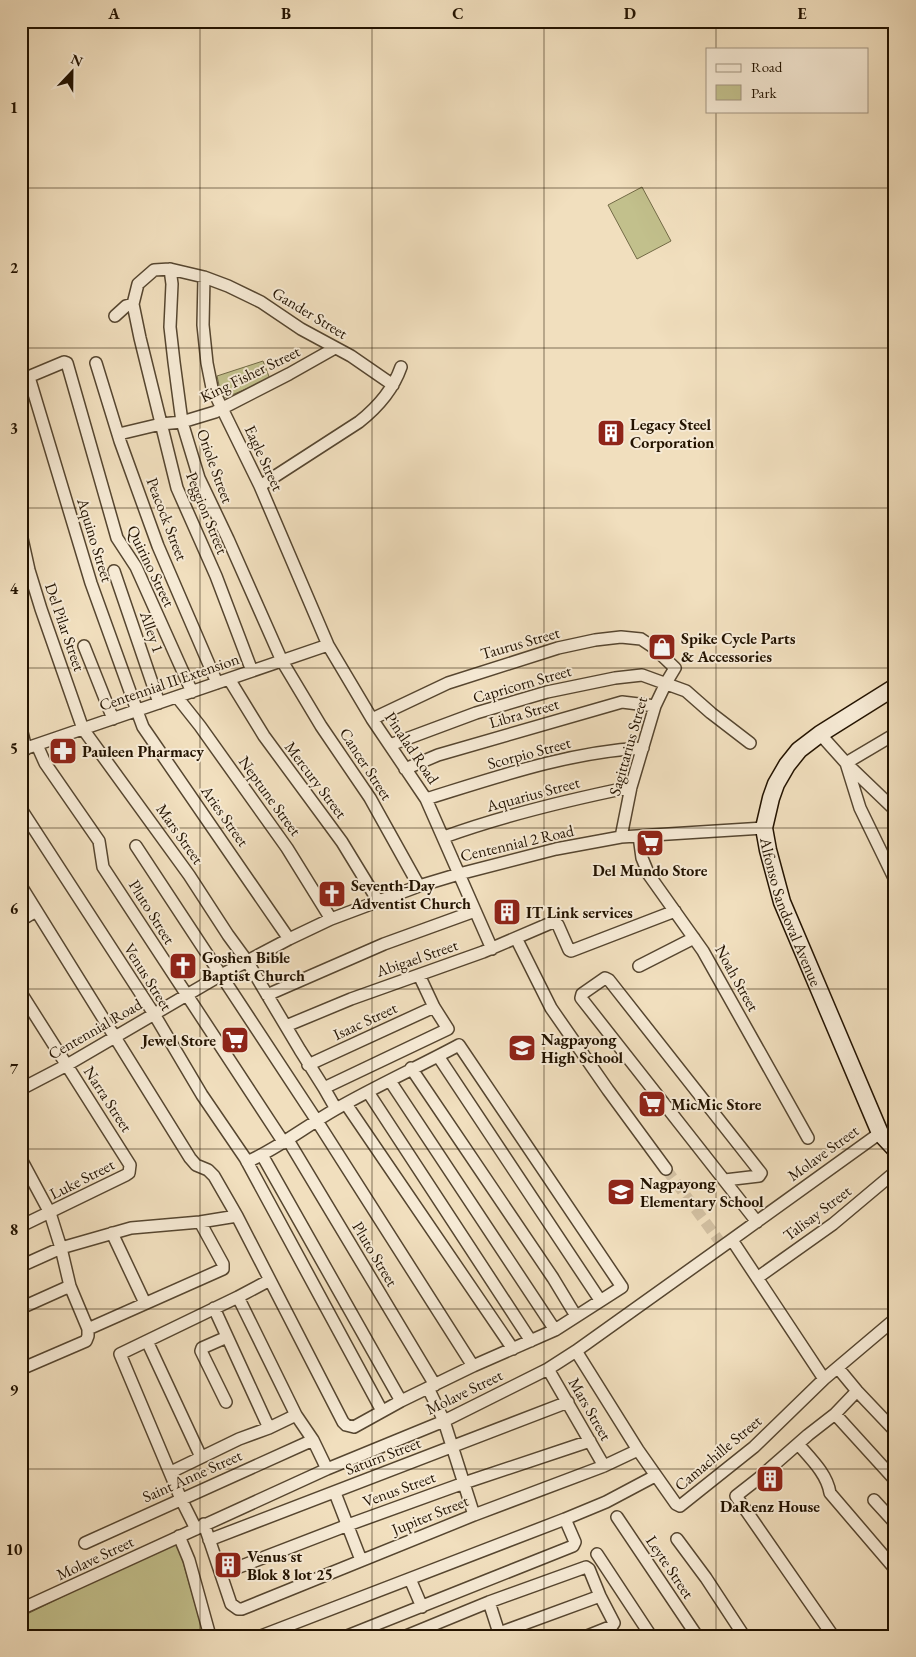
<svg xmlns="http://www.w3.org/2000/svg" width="916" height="1657" font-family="'EB Garamond',serif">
<rect width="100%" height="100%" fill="#f1dfbe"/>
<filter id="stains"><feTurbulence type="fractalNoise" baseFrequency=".004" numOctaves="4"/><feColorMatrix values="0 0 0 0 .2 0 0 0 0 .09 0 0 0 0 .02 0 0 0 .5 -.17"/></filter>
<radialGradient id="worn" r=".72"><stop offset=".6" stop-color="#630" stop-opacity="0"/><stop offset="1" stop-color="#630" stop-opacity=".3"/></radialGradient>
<!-- green -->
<path fill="#c2c08c" stroke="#726a46" d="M 642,187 L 671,241 L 637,259 L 608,205 Z
M 263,361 L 270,379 L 222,399 L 217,376 Z
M 177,1541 L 204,1636 L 21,1636 L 21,1617 Z"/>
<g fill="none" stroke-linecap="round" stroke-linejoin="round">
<!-- minor-tunnel -->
<path stroke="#d2c0a2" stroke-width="11" stroke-dasharray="11 5.5" stroke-linecap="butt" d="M 666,1169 L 720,1242"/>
<defs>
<path id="minor" d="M 170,269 L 172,284 L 170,327 L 174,362 L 182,422 L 199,478 L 228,539 L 282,661 L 321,726 L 370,798 L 419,886
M 204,277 L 203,325 L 207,363 L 212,388 L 260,486 L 328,645 L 372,719 L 426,799 L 492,949
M 115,316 L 126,306 L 133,304
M 96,363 L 120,441 L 158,546 L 217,683
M 29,377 L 91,583 L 140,719 L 143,727 L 289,939
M 21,380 L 64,362 L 67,363 L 117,538 L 136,567 L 192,692
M 119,434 L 161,424 L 182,422 L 215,412 L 289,374 L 335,348
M 260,486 L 359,422 C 378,407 393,390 401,367
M 21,534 L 29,570 L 41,609 L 83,729 L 189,875 L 228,935 L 247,961 L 300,1050 L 324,1088
M 114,571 L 159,703
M 84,646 L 113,719
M 252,671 L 216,576 L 177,488 L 140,338 L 133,304 L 138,284 L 154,270 L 170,269 L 204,277 L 228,286 L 261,302 L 301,329 L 351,356 L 393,385
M 229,679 L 264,736 L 342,842 L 378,901
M 177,697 L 200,726 L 287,848 L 331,919
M 372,719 L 448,683 L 558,648 L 595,640 L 621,637 L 641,639 L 653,647 L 675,668 L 666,683 L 655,706 L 631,787 L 621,837
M 21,728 L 26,749
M 820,734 L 846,763 L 860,808 L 895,880
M 895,734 L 846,763 L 895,810
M 37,745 L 45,763 L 99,841 L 103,867 L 284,1143
M 390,745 L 476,713 L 547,692 L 615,678 L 642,675 L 686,691 L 711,713 L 750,743
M 21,750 L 328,645
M 405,769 L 438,755 L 622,702 L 655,706
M 426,799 C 497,777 568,752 643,748
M 21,809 L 154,1014 L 202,1095 L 245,1158 L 382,1411
M 639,836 L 642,858 L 649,875 L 703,951 L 808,1138
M 444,837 C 504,815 568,800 631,787
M 136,846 L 317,1121 L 473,1366
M 21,886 L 190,1158 L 196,1165 L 208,1170 L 214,1176 L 237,1216 L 343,1422 L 346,1425 L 354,1427 L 401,1401 L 473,1366 L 555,1330 L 622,1287 L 459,1045 C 418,1067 376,1086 336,1109 C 306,1126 279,1148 247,1162
M 21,920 L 36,911
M 516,938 L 551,1008 L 608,1090 L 666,1169
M 639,966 L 694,938
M 21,993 L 130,1165 L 129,1173 L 126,1175 L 21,1226
M 267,995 L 384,944 L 475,911
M 286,1026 L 351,999 L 483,952 L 553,922 L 558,925 L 569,950 L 571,951 L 675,911
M 438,1056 L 600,1300
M 308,1065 L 434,1007
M 411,1068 L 553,1278 L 576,1316
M 390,1081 L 555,1330
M 21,1089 L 67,1065 L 221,975 L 289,939 L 331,919 L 419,886 L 459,874 L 556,849 L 621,837 L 764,828
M 368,1092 L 531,1341
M 346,1104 L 513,1349
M 336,1109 L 324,1088 L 448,1029 L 434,1007 L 419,975
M 288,1140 L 435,1385
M 262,1155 L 401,1401
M 21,1159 L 50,1213 L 61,1248 L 70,1286 L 88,1329 L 88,1336 L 86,1341 L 21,1369
M 725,1180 L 759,1176 L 761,1173 L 609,980 L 605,978 L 582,994 L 581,998 L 757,1222
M 112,1233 L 145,1303
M 732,1240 L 824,1379
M 21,1266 L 61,1248 L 131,1228 L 200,1222 L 237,1216
M 757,1278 L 833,1224 L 895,1172
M 238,1297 L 296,1415 L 313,1440 L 327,1469
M 21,1308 L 70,1286
M 214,1308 L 269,1428
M 88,1329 L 223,1269 L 223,1264 L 200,1222
M 147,1341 L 201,1457
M 576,1351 L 638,1450 L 676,1504 L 680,1506 L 754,1447 L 824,1379 L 895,1319
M 838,1368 L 857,1391 L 895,1431
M 548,1369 L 604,1466
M 428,1388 L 444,1421 L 474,1515
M 226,1402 L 201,1351 L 202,1348 L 227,1337
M 835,1414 L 895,1480
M 798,1444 C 811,1459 827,1474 830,1493 L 895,1569
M 171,1472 L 239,1439 L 269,1428 L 296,1415
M 335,1493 L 361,1560
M 874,1500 L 895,1523
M 617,1517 L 697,1636
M 204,1524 L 231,1604 L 238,1609 L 242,1609 L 474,1515 L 604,1466 L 638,1450
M 196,1529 L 181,1499 L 120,1354 L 238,1297 L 270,1280
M 179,1536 L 189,1560 L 210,1636
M 677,1539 L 706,1578 L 744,1636
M 209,1540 L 568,1402
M 85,1543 L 313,1440
M 597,1554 L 651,1636
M 221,1574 L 348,1525 L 464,1483 L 590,1441
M 410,1579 L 422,1607
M 489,1602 L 500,1636
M 21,1609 L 327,1469 L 444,1421 L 548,1369 L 576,1351 L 723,1246 L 880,1133
M 261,1636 L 565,1519 L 606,1502 L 655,1476
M 347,1636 L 573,1546 L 575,1542 L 565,1519
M 406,1636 L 489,1602 L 586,1567 L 589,1569 L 600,1596 L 614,1623 L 612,1626 L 587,1636
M 491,1636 L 600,1596
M 833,1636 L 736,1496 L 759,1478 L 808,1435 L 835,1414 L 857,1391"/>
<g id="secondary">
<path id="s1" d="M 895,687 L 820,734 L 799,750 L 787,765 L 776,784 L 771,798 L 764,828 L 768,850 L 782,902 L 880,1133 L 895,1149"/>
</g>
</defs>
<!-- minor casing -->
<use href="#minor" stroke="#564630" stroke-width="14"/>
<!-- secondary casing -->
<use href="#secondary" stroke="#231300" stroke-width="19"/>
<!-- minor -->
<use href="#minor" stroke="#f6ead5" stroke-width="11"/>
<!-- secondary -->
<use href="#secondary" stroke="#f6ead5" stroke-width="16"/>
</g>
<!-- grid -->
<path fill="none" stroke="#231300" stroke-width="1" stroke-opacity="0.55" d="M 200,21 L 200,1636M 372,21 L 372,1636M 544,21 L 544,1636M 716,21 L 716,49M 716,111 L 716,1636M 21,188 L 895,188M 21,348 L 895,348M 21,508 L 895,508M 21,668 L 895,668M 21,828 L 895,828M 21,989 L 895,989M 21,1149 L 895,1149M 21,1309 L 895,1309M 21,1469 L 895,1469"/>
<!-- icons -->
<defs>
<symbol id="building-square" viewBox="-11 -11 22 22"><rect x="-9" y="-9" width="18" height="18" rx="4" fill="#8f2418" stroke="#f6ead5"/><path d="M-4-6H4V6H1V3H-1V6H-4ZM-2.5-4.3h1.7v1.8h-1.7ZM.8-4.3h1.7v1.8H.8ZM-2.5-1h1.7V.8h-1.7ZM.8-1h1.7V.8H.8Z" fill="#fff"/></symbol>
<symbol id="shop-square" viewBox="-11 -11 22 22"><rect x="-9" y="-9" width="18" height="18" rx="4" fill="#8f2418" stroke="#f6ead5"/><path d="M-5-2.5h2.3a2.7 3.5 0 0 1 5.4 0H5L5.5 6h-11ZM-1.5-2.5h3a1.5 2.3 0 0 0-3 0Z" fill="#fff"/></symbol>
<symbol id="pharmacy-square" viewBox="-11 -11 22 22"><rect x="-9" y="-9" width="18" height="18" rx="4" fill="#8f2418" stroke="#f6ead5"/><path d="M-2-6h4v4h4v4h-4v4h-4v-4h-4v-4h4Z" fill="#fff"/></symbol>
<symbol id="supermarket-square" viewBox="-11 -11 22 22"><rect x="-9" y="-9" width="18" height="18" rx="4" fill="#8f2418" stroke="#f6ead5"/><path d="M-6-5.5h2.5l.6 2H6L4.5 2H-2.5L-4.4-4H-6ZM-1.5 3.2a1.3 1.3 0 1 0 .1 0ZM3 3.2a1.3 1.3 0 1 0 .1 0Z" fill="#fff"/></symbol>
<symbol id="church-square" viewBox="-11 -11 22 22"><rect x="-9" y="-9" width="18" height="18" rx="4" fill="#8f2418" stroke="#f6ead5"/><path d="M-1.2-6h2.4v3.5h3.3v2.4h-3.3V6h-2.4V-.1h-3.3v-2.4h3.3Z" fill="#fff"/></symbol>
<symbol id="school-square" viewBox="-11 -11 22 22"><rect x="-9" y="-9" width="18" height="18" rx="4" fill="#8f2418" stroke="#f6ead5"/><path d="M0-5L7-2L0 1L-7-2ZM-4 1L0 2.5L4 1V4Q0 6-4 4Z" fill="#fff"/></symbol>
</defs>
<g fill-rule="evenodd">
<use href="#building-square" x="595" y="417" width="32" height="32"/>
<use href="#shop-square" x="646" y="631" width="32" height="32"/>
<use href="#pharmacy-square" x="47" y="735" width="32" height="32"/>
<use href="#supermarket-square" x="634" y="827" width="32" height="32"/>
<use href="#church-square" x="316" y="878" width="32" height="32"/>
<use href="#building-square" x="491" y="896" width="32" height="32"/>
<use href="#church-square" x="167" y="950" width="32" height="32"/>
<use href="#supermarket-square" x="219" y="1024" width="32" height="32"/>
<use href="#school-square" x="506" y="1032" width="32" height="32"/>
<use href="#supermarket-square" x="636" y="1088" width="32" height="32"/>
<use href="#school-square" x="605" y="1176" width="32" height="32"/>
<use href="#building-square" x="754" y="1463" width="32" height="32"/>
<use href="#building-square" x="212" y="1549" width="32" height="32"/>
</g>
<g text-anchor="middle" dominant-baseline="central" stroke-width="4" stroke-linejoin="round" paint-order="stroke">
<!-- street labels -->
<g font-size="16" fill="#231300" stroke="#f6ead5">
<text transform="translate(310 313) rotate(31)">Gander Street</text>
<text transform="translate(250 374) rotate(-26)">King Fisher Street</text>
<text transform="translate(264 458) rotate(65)">Eagle Street</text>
<text transform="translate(215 466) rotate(70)">Oriole Street</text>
<text transform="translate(207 513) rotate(68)">Peggion Street</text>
<text transform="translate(167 519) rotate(69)">Peacock Street</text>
<text transform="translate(95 540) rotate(73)">Aquino Street</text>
<text transform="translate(151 566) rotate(64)">Quirino Street</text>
<text transform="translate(65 627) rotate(71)">Del Pilar Street</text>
<text transform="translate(152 632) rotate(71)">Alley 1</text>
<text transform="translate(520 643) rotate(-16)">Taurus Street</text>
<text transform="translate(169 682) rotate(-19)">Centennial II Extension</text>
<text transform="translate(522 684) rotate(-16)">Capricorn Street</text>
<text transform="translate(524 713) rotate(-16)">Libra Street</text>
<text transform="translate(628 746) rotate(-74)">Sagittarius Street</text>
<text transform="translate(412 748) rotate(56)">Pinalad Road</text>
<text transform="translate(529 753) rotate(-15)">Scorpio Street</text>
<text transform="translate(366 764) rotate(57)">Cancer Street</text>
<text transform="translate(316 780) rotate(53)">Mercury Street</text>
<text transform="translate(533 794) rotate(-15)">Aquarius Street</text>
<text transform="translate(270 796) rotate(54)">Neptune Street</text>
<text transform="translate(225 816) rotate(55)">Aries Street</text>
<text transform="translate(180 834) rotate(55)">Mars Street</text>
<text transform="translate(517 843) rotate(-13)">Centennial 2 Road</text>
<text transform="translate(152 912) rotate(58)">Pluto Street</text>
<text stroke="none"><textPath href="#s1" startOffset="290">Alfonso Sandoval Avenue</textPath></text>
<text transform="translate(417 958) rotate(-19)">Abigael Street</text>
<text transform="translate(148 977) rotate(58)">Venus Street</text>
<text transform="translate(737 978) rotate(61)">Noah Street</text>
<text transform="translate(365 1021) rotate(-25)">Isaac Street</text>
<text transform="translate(95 1029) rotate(-30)">Centennial Road</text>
<text transform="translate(108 1099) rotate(57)">Narra Street</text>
<text transform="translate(823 1153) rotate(-36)">Molave Street</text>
<text transform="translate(82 1179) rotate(-27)">Luke Street</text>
<text transform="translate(817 1213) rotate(-37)">Talisay Street</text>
<text transform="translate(375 1254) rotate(59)">Pluto Street</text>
<text transform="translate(464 1392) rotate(-26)">Molave Street</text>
<text transform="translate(590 1409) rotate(60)">Mars Street</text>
<text transform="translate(718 1453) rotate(-40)">Camachille Street</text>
<text transform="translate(383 1456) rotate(-21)">Saturn Street</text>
<text transform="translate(192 1476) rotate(-24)">Saint Anne Street</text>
<text transform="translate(399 1489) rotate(-20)">Venus Street</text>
<text transform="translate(430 1515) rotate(-22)">Jupiter Street</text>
<text transform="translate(95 1558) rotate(-25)">Molave Street</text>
<text transform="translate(670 1567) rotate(56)">Leyte Street</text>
</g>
<!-- poi labels -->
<g font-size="16" font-weight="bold" fill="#231300" stroke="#f6ead5" text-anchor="start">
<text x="630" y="424">Legacy Steel<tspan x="630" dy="18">Corporation</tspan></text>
<text x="681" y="638">Spike Cycle Parts<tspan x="681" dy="18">&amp; Accessories</tspan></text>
<text x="82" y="751">Pauleen Pharmacy</text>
<text x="650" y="870" text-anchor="middle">Del Mundo Store</text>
<text x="351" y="885">Seventh-Day<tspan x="351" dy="18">Adventist Church</tspan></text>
<text x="526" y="912">IT Link services</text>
<text x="202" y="957">Goshen Bible<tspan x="202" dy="18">Baptist Church</tspan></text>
<text x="541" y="1039">Nagpayong<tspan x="541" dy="18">High School</tspan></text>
<text x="216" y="1040" text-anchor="end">Jewel Store</text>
<text x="671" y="1104">MicMic Store</text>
<text x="640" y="1183">Nagpayong<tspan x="640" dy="18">Elementary School</tspan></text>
<text x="770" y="1506" text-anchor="middle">DaRenz House</text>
<text x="247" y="1556">Venus st<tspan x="247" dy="18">Blok 8 lot 25</tspan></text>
</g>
</g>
<!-- margin -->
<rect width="916" height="1657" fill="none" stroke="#f1dfbe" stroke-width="55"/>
<!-- legend -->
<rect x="706" y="48" width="162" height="65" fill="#f6ead5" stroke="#a29480"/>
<rect x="716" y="64" width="25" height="8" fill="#f6ead5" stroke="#a29480"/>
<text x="751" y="72" font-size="15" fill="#231300">Road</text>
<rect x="716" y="85" width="25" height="15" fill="#c2c08c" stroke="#a29480"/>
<text x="751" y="98" font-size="15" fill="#231300">Park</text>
<!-- north arrow -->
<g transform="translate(72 72) rotate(22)" stroke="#f6ead5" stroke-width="4" paint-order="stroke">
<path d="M0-4L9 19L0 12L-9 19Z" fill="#231300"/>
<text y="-8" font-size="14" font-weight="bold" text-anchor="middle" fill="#231300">N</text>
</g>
<rect x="28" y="28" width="860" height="1602" fill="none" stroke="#231300" stroke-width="2"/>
<g font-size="16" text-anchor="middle" font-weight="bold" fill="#231300">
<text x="114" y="19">A</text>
<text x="286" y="19">B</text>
<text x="458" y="19">C</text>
<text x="630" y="19">D</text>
<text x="802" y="19">E</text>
<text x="14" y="113">1</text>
<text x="14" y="273">2</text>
<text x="14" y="434">3</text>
<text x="14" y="594">4</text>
<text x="14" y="754">5</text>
<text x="14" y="914">6</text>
<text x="14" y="1074">7</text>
<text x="14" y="1235">8</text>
<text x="14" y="1395">9</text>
<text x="14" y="1555">10</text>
</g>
<rect width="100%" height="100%" filter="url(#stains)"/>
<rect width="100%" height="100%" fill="url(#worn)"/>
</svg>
